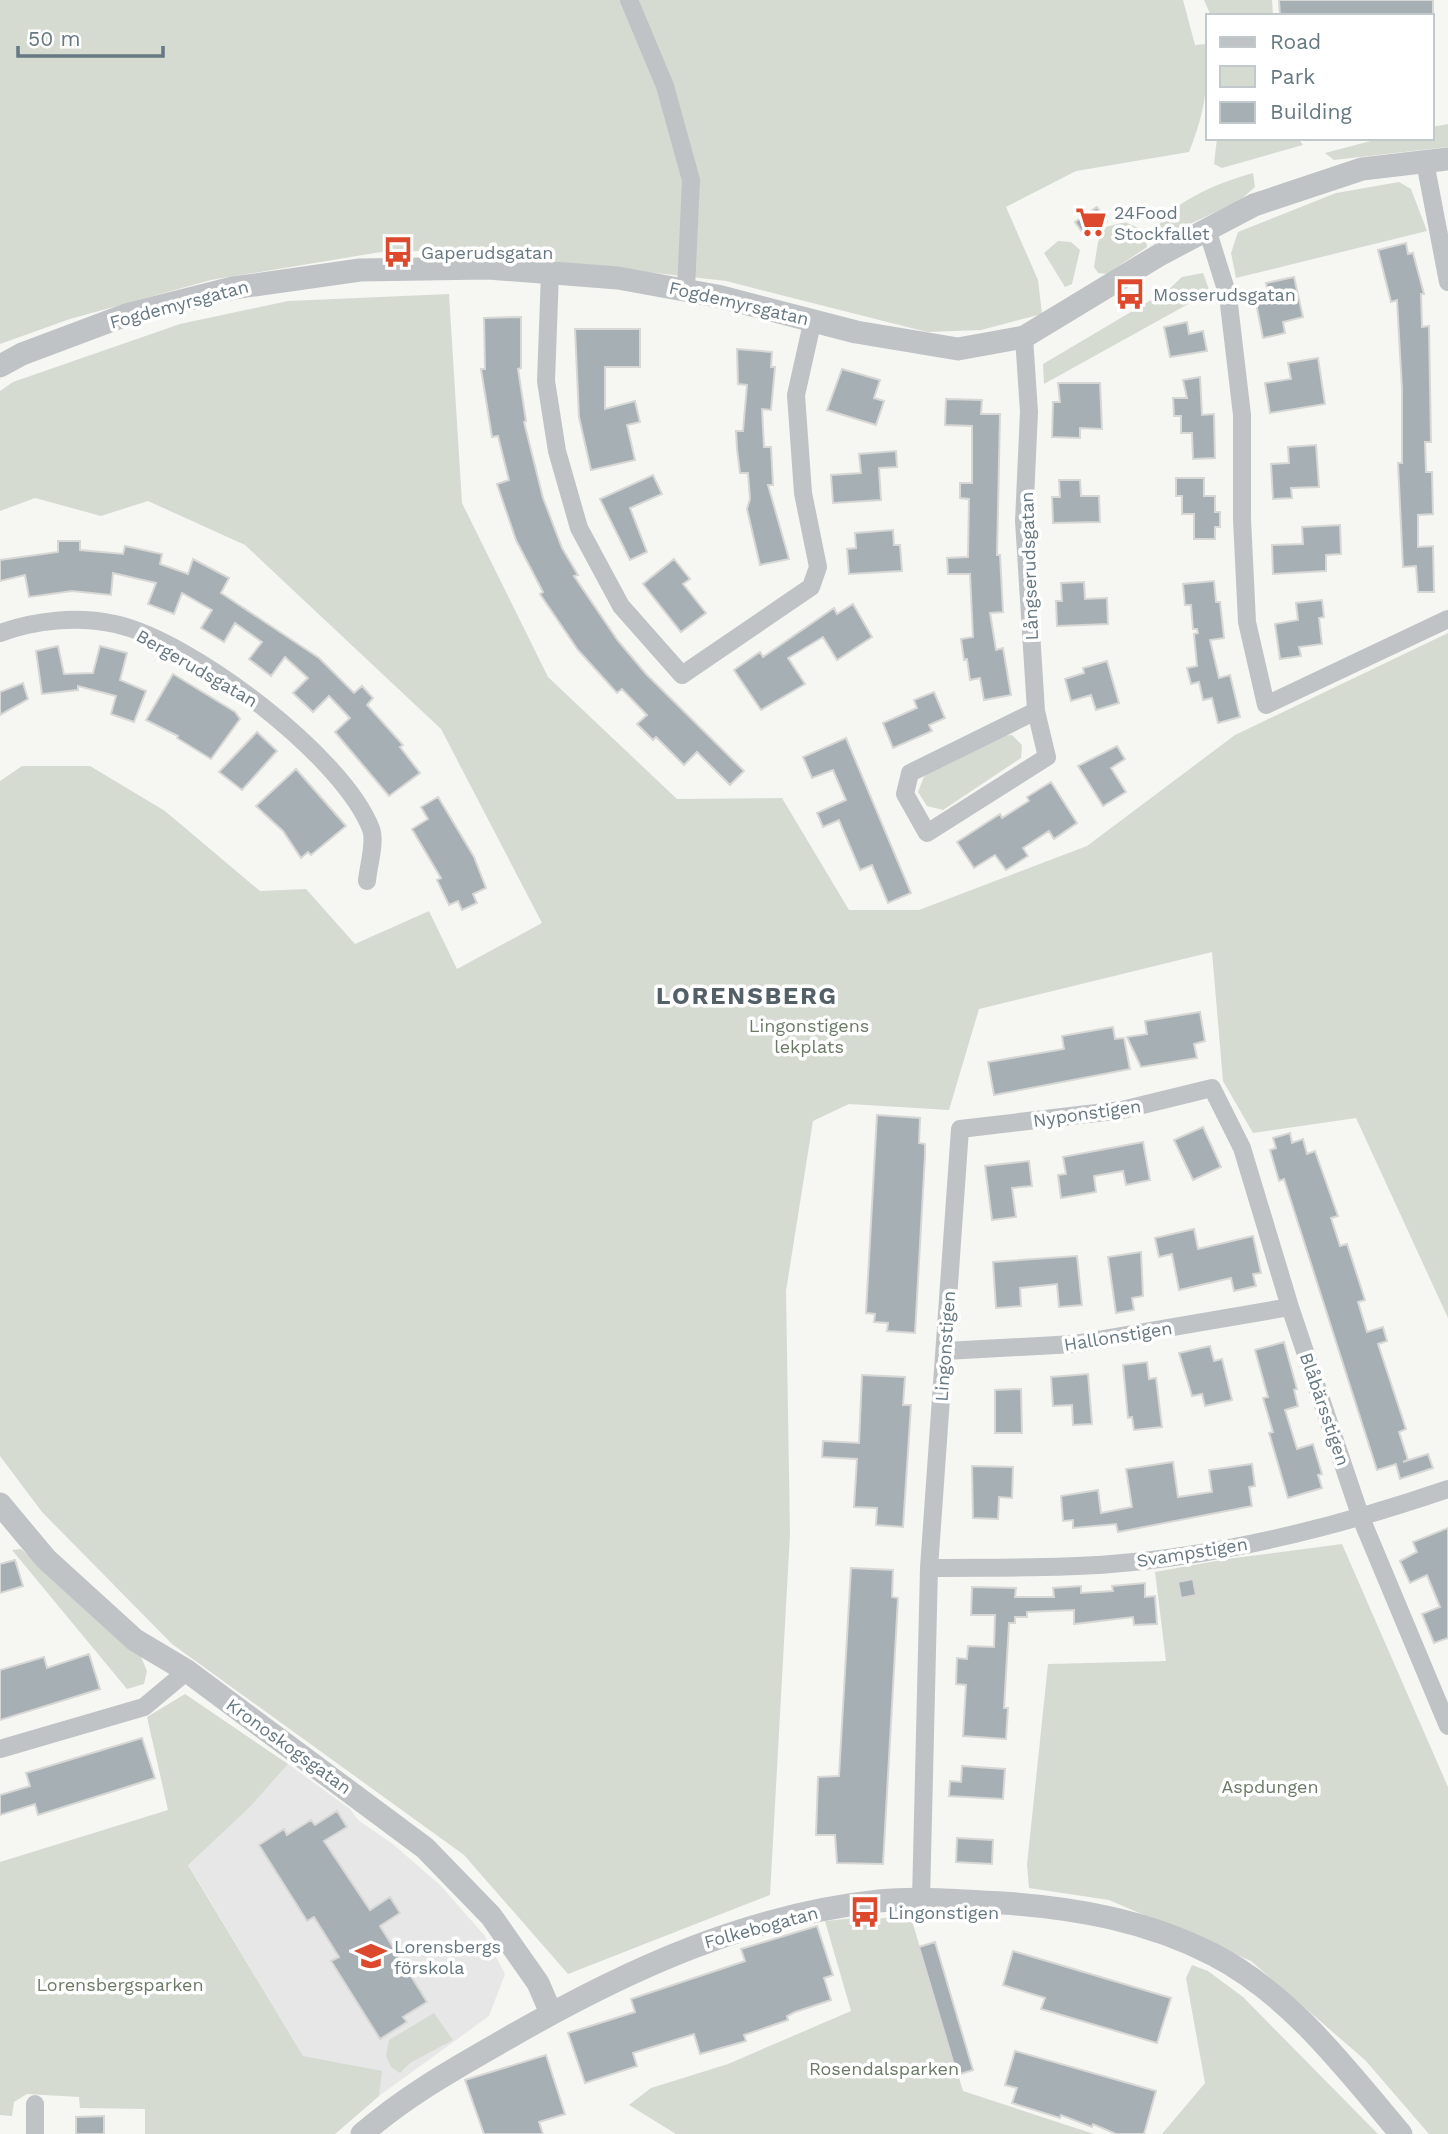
<svg xmlns="http://www.w3.org/2000/svg" width="1448" height="2134" font-family="'Work Sans',sans-serif">
<rect width="100%" height="100%" fill="#f6f6f3"/>
<!-- built -->
<path fill="#e6e7e6" d="M 288,1764 L 350,1809 L 358,1820 L 394,1845 L 440,1885 L 485,1936 L 505,1974 L 489,2016 L 379,2096 L 335,2134 L 303,2056 L 188,1864 L 251,1806 Z"/>
<!-- green -->
<path fill="#d6dbd2" d="M 0,0 L 1183,0 L 1195,45 L 1205,44 C 1210,84 1204,115 1189,152 L 1076,171 L 1006,207 L 1038,280 L 1042,314 L 981,330 L 927,332 L 726,281 L 454,250 L 381,252 L 211,280 L 70,319 L 0,344 Z
M 1204,0 L 1272,0 L 1273,16 L 1211,16 Z
M 1448,124 L 1448,147 L 1334,160 L 1325,153 L 1382,138 L 1432,138 L 1432,127 Z
M 1217,138 L 1298,138 L 1303,145 L 1222,168 L 1214,164 Z
M 1253,173 L 1255,187 L 1239,201 L 1160,238 L 1158,226 C 1177,199 1221,182 1253,173 Z
M 1399,182 L 1411,189 L 1427,231 L 1236,278 L 1231,253 L 1238,232 L 1336,193 Z
M 1125,222 L 1145,231 L 1147,247 L 1107,274 L 1098,273 L 1094,267 L 1098,242 L 1106,227 Z
M 1058,241 L 1071,242 L 1080,250 L 1072,284 L 1065,287 L 1044,253 Z
M 1203,273 L 1210,292 L 1044,384 L 1043,364 L 1168,290 L 1182,277 Z
M 449,294 L 462,503 L 548,677 L 677,799 L 782,798 L 849,910 L 919,910 L 1087,846 L 1235,735 L 1448,633 L 1448,1318 L 1356,1118 L 1253,1133 L 1223,1081 L 1212,952 L 979,1009 L 949,1110 L 849,1104 L 813,1121 L 786,1291 L 790,1534 L 770,1895 L 568,1974 L 464,1855 L 172,1644 L 42,1512 L 0,1456 L 0,781 L 22,766 L 90,766 L 165,811 L 260,891 L 306,889 L 355,944 L 429,911 L 457,969 L 542,923 L 441,729 L 245,545 L 148,501 L 101,516 L 35,498 L 0,511 L 0,391 L 13,382 L 180,324 L 288,301 Z
M 1012,735 L 1022,745 L 1021,758 L 943,810 L 927,806 L 918,792 L 925,774 L 998,736 Z
M 1342,1544 L 1448,1787 L 1448,2134 L 1429,2134 L 1365,2060 L 1251,1961 L 1109,1900 L 1029,1888 L 1027,1865 L 1048,1664 L 1166,1661 L 1155,1572 L 1227,1559 Z
M 21,1549 L 139,1652 L 147,1671 L 144,1684 L 127,1689 L 12,1550 Z
M 185,1694 L 288,1764 L 251,1806 L 188,1865 L 303,2056 L 382,2071 L 379,2096 L 335,2134 L 145,2134 L 145,2109 L 80,2108 L 79,2097 L 27,2094 L 14,2102 L 12,2116 L 0,2115 L 0,1862 L 168,1810 L 147,1717 Z
M 910,1914 L 963,2091 L 1094,2134 L 676,2134 L 629,2105 L 651,2088 L 728,2064 L 851,2011 L 825,1921 L 876,1916 L 877,1919 Z
M 1192,1965 L 1208,1971 L 1243,1997 L 1378,2134 L 1162,2134 L 1205,2083 L 1186,1978 Z
M 434,2013 L 453,2040 L 410,2063 L 400,2073 L 391,2067 L 386,2056 L 389,2040 Z"/>
<!-- building -->
<path fill="#a6afb3" stroke="#d7d7d5" stroke-width="2" d="M 1279,0 L 1433,0 L 1433,16 L 1280,16 Z
M 1097,207 L 1107,221 L 1085,236 L 1075,222 Z
M 1406,243 L 1408,254 L 1413,253 L 1424,294 L 1421,294 L 1422,327 L 1429,326 L 1431,442 L 1425,442 L 1426,472 L 1432,472 L 1433,514 L 1418,515 L 1418,547 L 1433,546 L 1434,592 L 1418,592 L 1416,566 L 1403,567 L 1398,463 L 1402,463 L 1402,389 L 1397,300 L 1391,302 L 1378,250 Z
M 1294,277 L 1303,317 L 1283,322 L 1285,333 L 1263,338 L 1256,303 L 1270,300 L 1266,283 Z
M 521,317 L 521,368 L 518,369 L 526,421 L 524,422 L 543,498 L 562,548 L 578,575 L 574,576 L 618,641 L 646,674 L 744,771 L 730,785 L 697,752 L 684,765 L 656,737 L 653,740 L 637,724 L 647,715 L 622,689 L 617,693 L 578,650 L 540,594 L 543,592 L 516,540 L 497,484 L 509,480 L 498,436 L 492,437 L 481,369 L 485,369 L 484,318 Z
M 1187,322 L 1189,334 L 1203,331 L 1207,351 L 1170,357 L 1164,327 Z
M 575,329 L 640,329 L 640,367 L 605,367 L 605,409 L 635,401 L 640,422 L 627,425 L 635,460 L 591,470 L 579,417 Z
M 737,349 L 772,352 L 771,367 L 775,367 L 771,410 L 762,409 L 764,447 L 771,447 L 773,485 L 768,485 L 789,559 L 760,565 L 747,509 L 750,499 L 748,473 L 740,473 L 737,449 L 736,431 L 743,431 L 747,385 L 738,384 Z
M 1318,358 L 1325,404 L 1270,413 L 1265,383 L 1291,379 L 1288,363 Z
M 842,369 L 880,380 L 874,398 L 884,401 L 876,425 L 827,410 Z
M 1200,377 L 1202,415 L 1214,414 L 1215,458 L 1193,459 L 1192,433 L 1181,433 L 1181,416 L 1174,416 L 1173,398 L 1187,398 L 1183,380 Z
M 1058,383 L 1100,383 L 1102,429 L 1080,428 L 1080,438 L 1052,437 L 1053,402 L 1060,402 Z
M 946,399 L 982,400 L 981,414 L 1000,414 L 997,555 L 1000,555 L 1003,612 L 990,613 L 996,650 L 1003,648 L 1011,695 L 984,700 L 980,678 L 970,680 L 967,659 L 964,660 L 961,639 L 973,637 L 970,574 L 948,574 L 947,558 L 968,557 L 969,499 L 960,498 L 960,483 L 972,483 L 972,426 L 945,425 Z
M 1316,445 L 1319,487 L 1291,488 L 1292,498 L 1273,499 L 1271,464 L 1289,463 L 1288,447 Z
M 896,451 L 897,467 L 879,468 L 881,500 L 833,503 L 831,475 L 861,473 L 859,454 Z
M 653,475 L 662,494 L 630,508 L 647,552 L 630,560 L 600,499 Z
M 1176,478 L 1204,478 L 1204,496 L 1215,496 L 1215,512 L 1220,512 L 1220,527 L 1215,527 L 1215,539 L 1194,539 L 1194,514 L 1182,514 L 1182,496 L 1176,496 Z
M 1059,480 L 1080,480 L 1081,496 L 1099,496 L 1100,522 L 1053,523 L 1052,497 L 1060,497 Z
M 1340,525 L 1341,554 L 1326,555 L 1326,571 L 1273,574 L 1272,545 L 1303,544 L 1302,527 Z
M 893,530 L 894,545 L 900,545 L 902,571 L 849,574 L 847,549 L 856,548 L 855,533 Z
M 58,541 L 80,541 L 80,550 L 123,554 L 125,546 L 162,554 L 160,564 L 188,574 L 193,559 L 229,578 L 221,593 L 319,658 L 354,693 L 362,686 L 373,698 L 367,705 L 403,745 L 400,747 L 420,773 L 389,796 L 335,732 L 350,718 L 329,696 L 313,712 L 293,693 L 308,678 L 285,657 L 271,676 L 249,659 L 262,642 L 235,623 L 224,642 L 201,628 L 212,610 L 182,593 L 174,614 L 148,604 L 156,583 L 113,573 L 111,595 L 72,591 L 29,597 L 25,575 L 0,581 L 0,560 L 58,552 Z
M 674,559 L 690,579 L 683,584 L 706,613 L 681,632 L 643,584 Z
M 1214,581 L 1216,602 L 1220,602 L 1224,638 L 1210,640 L 1219,678 L 1230,675 L 1240,717 L 1218,723 L 1212,698 L 1203,700 L 1199,682 L 1191,684 L 1187,668 L 1197,666 L 1194,634 L 1198,633 L 1197,629 L 1193,629 L 1191,605 L 1185,605 L 1183,584 Z
M 1084,582 L 1085,599 L 1107,598 L 1108,624 L 1057,626 L 1056,601 L 1062,601 L 1061,583 Z
M 1322,600 L 1324,617 L 1319,618 L 1322,644 L 1299,647 L 1301,656 L 1280,659 L 1275,624 L 1298,620 L 1296,603 Z
M 853,604 L 872,637 L 837,660 L 823,637 L 788,658 L 805,684 L 761,710 L 734,670 L 760,652 L 763,657 L 834,608 L 837,614 Z
M 58,646 L 64,674 L 93,673 L 100,646 L 127,653 L 120,680 L 146,691 L 134,722 L 111,714 L 116,696 L 78,686 L 78,690 L 42,694 L 36,651 Z
M 1107,661 L 1119,703 L 1096,710 L 1091,695 L 1071,701 L 1065,679 L 1084,673 L 1083,668 Z
M 173,674 L 235,712 L 240,719 L 211,759 L 177,738 L 178,736 L 146,720 Z
M 23,683 L 28,699 L 0,715 L 0,692 Z
M 934,692 L 945,718 L 929,725 L 932,731 L 893,748 L 883,723 L 917,708 L 914,700 Z
M 257,732 L 277,751 L 242,790 L 219,772 Z
M 846,738 L 911,893 L 888,903 L 872,865 L 860,870 L 839,820 L 823,827 L 817,813 L 846,800 L 833,770 L 812,778 L 803,757 Z
M 1117,746 L 1125,759 L 1111,768 L 1126,792 L 1103,806 L 1078,766 Z
M 296,769 L 346,826 L 311,855 L 308,852 L 301,858 L 283,831 L 256,806 Z
M 1051,782 L 1077,823 L 1054,839 L 1049,831 L 1023,848 L 1028,856 L 1006,870 L 995,855 L 974,868 L 957,842 L 1000,814 L 1002,818 L 1029,801 L 1027,797 Z
M 438,797 L 474,857 L 486,888 L 473,894 L 477,903 L 462,910 L 458,901 L 449,905 L 437,880 L 441,878 L 412,829 L 428,819 L 421,807 Z
M 1200,1012 L 1205,1041 L 1194,1044 L 1197,1058 L 1141,1067 L 1127,1037 L 1147,1034 L 1145,1021 Z
M 1113,1027 L 1115,1039 L 1124,1038 L 1130,1069 L 994,1095 L 988,1062 L 1064,1049 L 1062,1036 Z
M 877,1115 L 920,1118 L 919,1143 L 925,1144 L 925,1155 L 915,1333 L 887,1331 L 888,1323 L 874,1322 L 875,1314 L 866,1313 Z
M 1203,1127 L 1221,1167 L 1193,1180 L 1174,1140 Z
M 1290,1133 L 1292,1143 L 1303,1139 L 1307,1154 L 1315,1151 L 1338,1216 L 1331,1218 L 1340,1246 L 1347,1244 L 1365,1300 L 1358,1302 L 1367,1332 L 1383,1327 L 1387,1341 L 1378,1344 L 1406,1429 L 1399,1432 L 1408,1460 L 1403,1462 L 1428,1454 L 1433,1468 L 1400,1479 L 1396,1464 L 1377,1470 L 1284,1179 L 1279,1181 L 1270,1150 L 1276,1148 L 1273,1138 Z
M 1143,1142 L 1150,1180 L 1126,1185 L 1123,1171 L 1094,1176 L 1096,1192 L 1061,1198 L 1058,1175 L 1066,1174 L 1063,1157 Z
M 1029,1161 L 1032,1186 L 1012,1188 L 1016,1217 L 992,1220 L 985,1166 Z
M 1194,1229 L 1198,1249 L 1253,1236 L 1261,1273 L 1253,1274 L 1256,1286 L 1234,1291 L 1231,1278 L 1179,1290 L 1172,1254 L 1159,1257 L 1155,1238 Z
M 1141,1252 L 1143,1296 L 1132,1298 L 1134,1310 L 1116,1313 L 1108,1257 Z
M 1077,1256 L 1082,1305 L 1059,1307 L 1057,1284 L 1020,1288 L 1021,1306 L 996,1308 L 993,1262 Z
M 1284,1342 L 1297,1389 L 1294,1390 L 1298,1406 L 1285,1410 L 1297,1449 L 1313,1444 L 1322,1474 L 1318,1475 L 1322,1488 L 1288,1498 L 1269,1433 L 1273,1432 L 1263,1398 L 1268,1397 L 1255,1350 Z
M 1210,1346 L 1214,1361 L 1222,1359 L 1232,1400 L 1205,1406 L 1202,1394 L 1192,1396 L 1179,1353 Z
M 1147,1362 L 1149,1379 L 1156,1378 L 1162,1427 L 1134,1430 L 1132,1417 L 1128,1418 L 1123,1365 Z
M 1088,1374 L 1092,1424 L 1073,1425 L 1072,1405 L 1053,1406 L 1051,1377 Z
M 862,1375 L 905,1377 L 903,1405 L 911,1405 L 903,1527 L 876,1525 L 877,1508 L 854,1507 L 857,1459 L 822,1457 L 823,1441 L 859,1443 Z
M 1021,1389 L 1022,1433 L 995,1433 L 995,1390 Z
M 1173,1462 L 1178,1497 L 1212,1492 L 1209,1470 L 1252,1464 L 1255,1486 L 1249,1487 L 1252,1506 L 1118,1532 L 1116,1524 L 1073,1528 L 1073,1520 L 1063,1521 L 1061,1496 L 1098,1490 L 1101,1513 L 1132,1507 L 1126,1469 Z
M 972,1466 L 1013,1467 L 1012,1498 L 999,1497 L 998,1519 L 973,1518 Z
M 1448,1528 L 1448,1638 L 1434,1643 L 1422,1614 L 1440,1607 L 1427,1575 L 1410,1583 L 1400,1561 L 1417,1552 L 1413,1542 Z
M 15,1560 L 23,1586 L 0,1593 L 0,1564 Z
M 851,1568 L 893,1570 L 892,1597 L 898,1598 L 883,1864 L 837,1863 L 835,1835 L 816,1835 L 818,1777 L 839,1776 Z
M 1193,1579 L 1196,1595 L 1181,1598 L 1178,1582 Z
M 1145,1583 L 1145,1597 L 1155,1596 L 1157,1624 L 1134,1625 L 1133,1617 L 1074,1624 L 1074,1610 L 1027,1612 L 1027,1617 L 1015,1617 L 1015,1623 L 1009,1623 L 1004,1708 L 1008,1708 L 1006,1739 L 963,1736 L 966,1685 L 956,1684 L 957,1658 L 967,1659 L 968,1646 L 994,1647 L 995,1615 L 971,1615 L 972,1587 L 1016,1588 L 1015,1597 L 1054,1597 L 1053,1588 L 1081,1586 L 1081,1593 L 1113,1591 L 1112,1586 Z
M 89,1654 L 100,1689 L 0,1720 L 0,1670 L 44,1657 L 47,1668 Z
M 142,1738 L 155,1778 L 38,1815 L 35,1804 L 0,1815 L 0,1795 L 30,1786 L 26,1773 Z
M 962,1766 L 1005,1769 L 1003,1799 L 949,1796 L 950,1781 L 961,1782 Z
M 337,1811 L 347,1827 L 324,1841 L 370,1910 L 390,1897 L 400,1913 L 380,1926 L 427,2002 L 403,2017 L 407,2022 L 380,2039 L 331,1961 L 339,1957 L 314,1917 L 307,1921 L 259,1845 L 284,1829 L 287,1835 L 311,1820 L 315,1825 Z
M 957,1838 L 993,1840 L 992,1864 L 956,1862 Z
M 817,1926 L 833,1975 L 824,1978 L 831,2000 L 795,2012 L 787,2016 L 788,2020 L 744,2035 L 746,2041 L 700,2054 L 694,2034 L 633,2053 L 637,2066 L 585,2083 L 568,2033 L 635,2012 L 631,1999 L 745,1961 L 741,1949 Z
M 935,1942 L 973,2070 L 957,2075 L 919,1947 Z
M 1013,1951 L 1171,1998 L 1157,2043 L 1041,2009 L 1045,1998 L 1003,1985 Z
M 1015,2051 L 1156,2091 L 1144,2134 L 1116,2134 L 1093,2124 L 1092,2127 L 1061,2115 L 1060,2118 L 1012,2103 L 1017,2088 L 1005,2085 Z
M 546,2055 L 565,2114 L 539,2122 L 543,2134 L 484,2134 L 465,2080 Z
M 104,2116 L 104,2134 L 76,2134 L 76,2117 Z"/>
<g fill="none" stroke-linecap="round" stroke-linejoin="round">
<!-- minor -->
<path stroke="#bfc3c6" stroke-width="18" d="M 629,0 L 665,86 L 691,180 L 686,289
M 1425,162 L 1448,282
M 1207,229 L 1228,296 L 1242,415 L 1242,519 L 1247,622 L 1266,705 L 1448,619
M 550,273 L 546,381 L 557,451 L 579,528 L 621,606 L 682,675 L 811,587 L 818,567 L 803,493 L 796,395 L 813,319
M 1024,337 L 1029,412 L 1024,521 L 1036,711 L 1047,757 L 927,833 L 905,794 L 910,773 L 1036,711
M 0,633 C 36,620 77,616 115,624 C 190,640 343,756 371,829 C 376,842 368,867 367,881
M 945,1351 L 1074,1344 L 1290,1307
M 929,1568 C 989,1567 1051,1569 1111,1564 C 1226,1555 1340,1526 1448,1489
M 0,1749 L 144,1707 L 187,1671
M 921,1899 L 929,1568 L 960,1129 L 1122,1110 L 1212,1088 L 1242,1148 L 1290,1307 L 1361,1518 L 1448,1726
M 35,2134 L 35,2104"/>
<!-- tertiary -->
<path stroke="#bfc3c6" stroke-width="23" d="M 0,366 L 22,354 L 126,315 L 233,288 L 360,270 L 488,268 L 618,278 L 717,296 L 856,332 L 958,349 L 1024,337 L 1161,254 L 1254,205 L 1362,169 L 1448,159
M 0,1504 L 46,1559 L 135,1640 L 187,1671 L 425,1848 L 491,1916 L 538,1983 L 551,2013
M 362,2134 C 409,2093 461,2065 515,2034 C 629,1969 747,1915 879,1901 C 920,1897 962,1901 1003,1903 C 1077,1908 1148,1921 1214,1955 C 1291,1995 1346,2069 1401,2134"/>
</g>
<!-- icons -->
<defs>
<symbol id="supermarket-bare" viewBox="-9 -9 18 18"><path d="M-6-5.5h2.5l.6 2H6L4.5 2H-2.5L-4.4-4H-6ZM-1.5 3.2a1.3 1.3 0 1 0 .1 0ZM3 3.2a1.3 1.3 0 1 0 .1 0Z" fill="#dc492c" stroke="#fff" stroke-width="2.5" paint-order="stroke"/></symbol>
<symbol id="bus-bare" viewBox="-9 -9 18 18"><path d="M-5-6H5V4H4V6H2V4H-2V6H-4V4H-5ZM-3.5-4V0h7V-4ZM-3.5 1.2v1.5H-2V1.2ZM2 1.2v1.5H3.5V1.2Z" fill="#dc492c" stroke="#fff" stroke-width="2.5" paint-order="stroke"/></symbol>
<symbol id="school-bare" viewBox="-9 -9 18 18"><path d="M0-5L7-2L0 1L-7-2ZM-4 1L0 2.5L4 1V4Q0 6-4 4Z" fill="#dc492c" stroke="#fff" stroke-width="2.5" paint-order="stroke"/></symbol>
</defs>
<g fill-rule="evenodd">
<use href="#supermarket-bare" x="1069" y="200" width="44" height="44"/>
<use href="#bus-bare" x="376" y="230" width="44" height="44"/>
<use href="#bus-bare" x="1108" y="272" width="44" height="44"/>
<use href="#bus-bare" x="843" y="1890" width="44" height="44"/>
<use href="#school-bare" x="349" y="1934" width="44" height="44"/>
</g>
<g text-anchor="middle" dominant-baseline="central" stroke-width="7" stroke-linejoin="round" paint-order="stroke">
<!-- poi labels -->
<g font-size="18" fill="#667882" stroke="#fff" text-anchor="start">
<text x="1114" y="212">24Food<tspan x="1114" dy="21">Stockfallet</tspan></text>
<text x="421" y="252">Gaperudsgatan</text>
<text x="1153" y="294">Mosserudsgatan</text>
<text x="888" y="1912">Lingonstigen</text>
<text x="394" y="1946">Lorensbergs<tspan x="394" dy="21">förskola</tspan></text>
</g>
<!-- street labels -->
<g font-size="18" fill="#667882" stroke="#fff">
<text transform="translate(739 303) rotate(13)">Fogdemyrsgatan</text>
<text transform="translate(179 304) rotate(-15)">Fogdemyrsgatan</text>
<text transform="translate(1029 566) rotate(-92)">Långserudsgatan</text>
<text transform="translate(197 668) rotate(30)">Bergerudsgatan</text>
<text transform="translate(1087 1113) rotate(-8)">Nyponstigen</text>
<text transform="translate(1118 1336) rotate(-9)">Hallonstigen</text>
<text transform="translate(945 1346) rotate(-86)">Lingonstigen</text>
<text transform="translate(1325 1409) rotate(71)">Blåbärsstigen</text>
<text transform="translate(1192 1552) rotate(-9)">Svampstigen</text>
<text transform="translate(289 1746) rotate(36)">Kronoskogsgatan</text>
<text transform="translate(761 1927) rotate(-15)">Folkebogatan</text>
</g>
<!-- park labels -->
<g font-size="18" fill="#6a7a65" stroke="#fff">
<text x="809" y="1025">Lingonstigens<tspan x="809" dy="21">lekplats</tspan></text>
<text x="1270" y="1786">Aspdungen</text>
<text x="120" y="1984">Lorensbergsparken</text>
<text x="884" y="2068">Rosendalsparken</text>
</g>
<!-- district labels -->
<g font-size="24" font-weight="bold" letter-spacing="2" fill="#546068" stroke="#fff">
<text x="747" y="996">LORENSBERG</text>
</g>
</g>
<!-- legend -->
<rect x="1206" y="14" width="228" height="126" fill="#ffffff" stroke="#c2c9cd" stroke-width="2"/>
<rect x="1220" y="37" width="35" height="10" fill="#bfc3c6" stroke="#c2c9cd" stroke-width="2"/>
<text x="1270" y="49" font-size="21" fill="#667882">Road</text>
<rect x="1220" y="66" width="35" height="21" fill="#d6dbd2" stroke="#c2c9cd" stroke-width="2"/>
<text x="1270" y="84" font-size="21" fill="#667882">Park</text>
<rect x="1220" y="102" width="35" height="21" fill="#a6afb3" stroke="#c2c9cd" stroke-width="2"/>
<text x="1270" y="119" font-size="21" fill="#667882">Building</text>
<!-- scale -->
<path d="M18 46v10h145v-10" fill="none" stroke="#667882" stroke-width="3.5"/>
<text x="28" y="46" font-size="21" fill="#667882" stroke="#ffffff" stroke-width="5" paint-order="stroke">50 m</text>
</svg>
